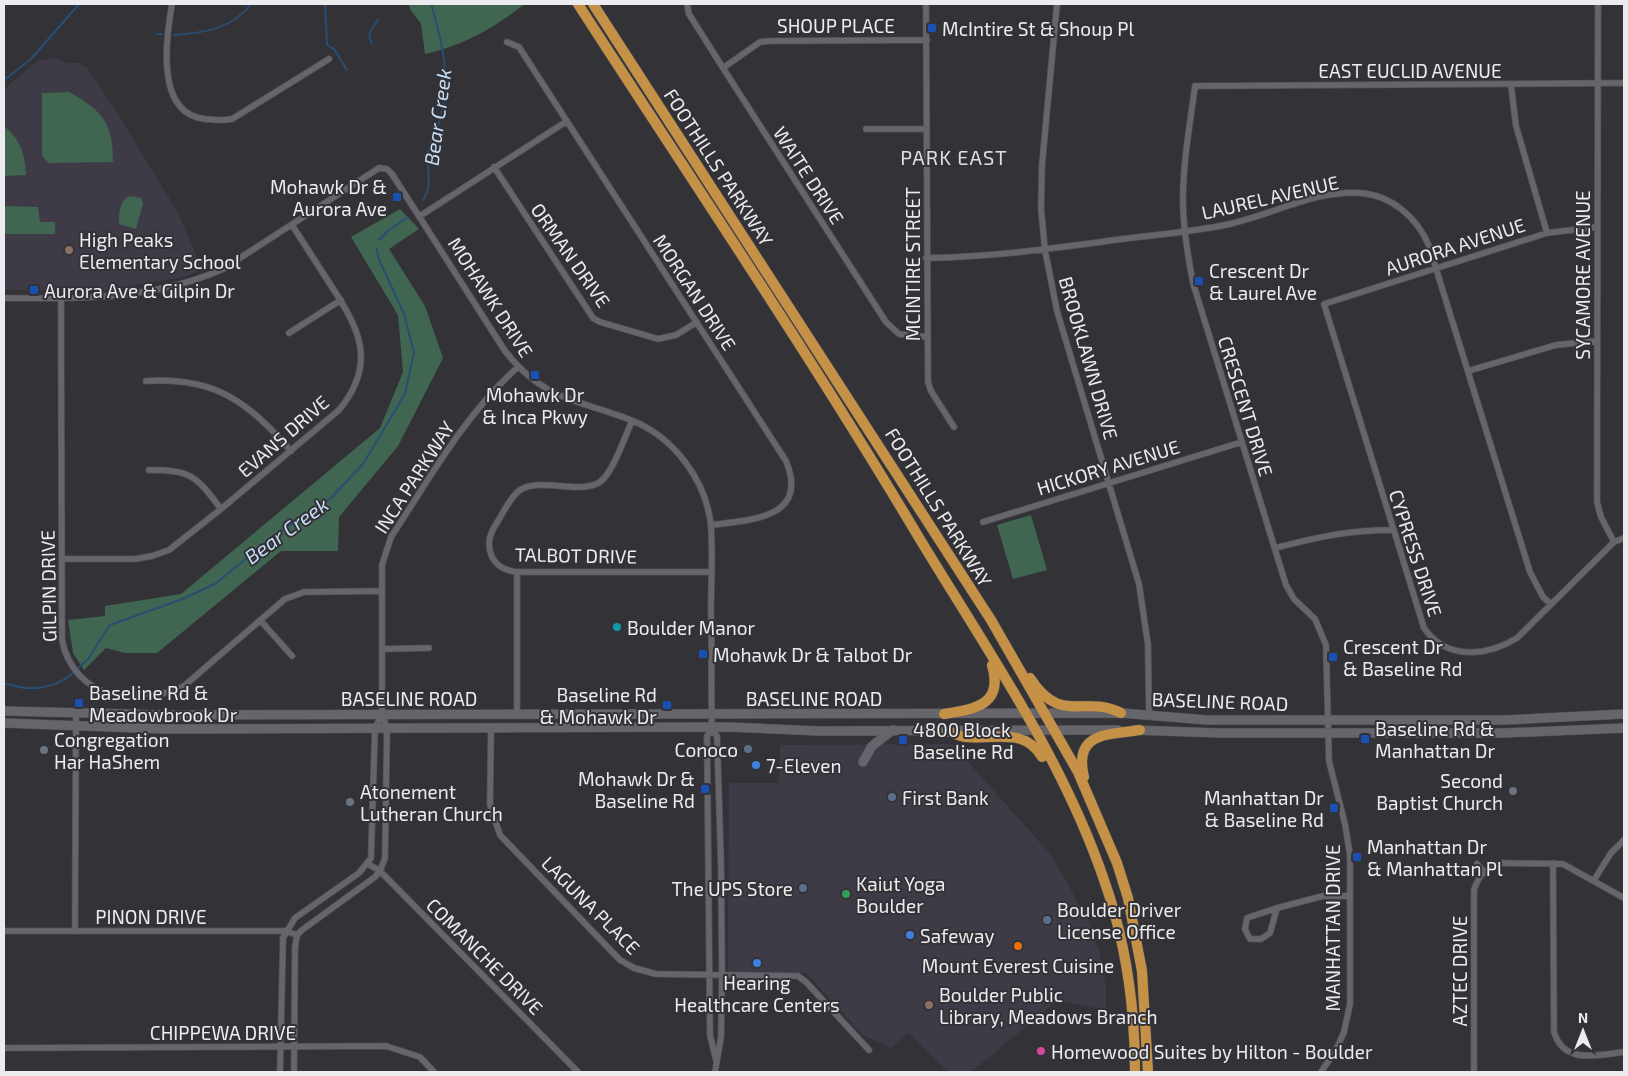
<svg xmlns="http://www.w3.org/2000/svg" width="1628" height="1076" font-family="'Exo 2',sans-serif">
<rect width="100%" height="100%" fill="#333237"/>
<!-- built -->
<path fill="#3e3b46" d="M 56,58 L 67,63 L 79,63 L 87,68 L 118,114 L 177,211 L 202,270 L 184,277 L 107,290 L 4,290 L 4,89 L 39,60 Z
M 952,744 L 1052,856 L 1089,922 L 1100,954 L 1106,988 L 1106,1010 L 1057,1001 L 971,1072 L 948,1072 L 909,1033 L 891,1048 L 863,1035 L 806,973 L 728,973 L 729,783 L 779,783 L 780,745 Z"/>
<!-- green -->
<path fill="#406651" d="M 409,4 L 525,4 C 493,28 465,45 425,54 L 421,24 L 410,9 Z
M 69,92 C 103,111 113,123 113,162 L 49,163 L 42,156 L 42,93 Z
M 4,126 C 21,140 25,155 26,175 L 4,176 Z
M 130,196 L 141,198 L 143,203 L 136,229 L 119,224 C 119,213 119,201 130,196 Z
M 4,206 L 38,207 L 40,222 L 55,222 L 55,234 L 4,234 Z
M 400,209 L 419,229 L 389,249 L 425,306 L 443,358 L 398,446 L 339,517 L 338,551 L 281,551 L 157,653 L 125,653 L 106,648 L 84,670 L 73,653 L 68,620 L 105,616 L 105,606 L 181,594 L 380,428 L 403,372 L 398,315 L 351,237 Z
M 1031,515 L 1047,570 L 1013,579 L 997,525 Z"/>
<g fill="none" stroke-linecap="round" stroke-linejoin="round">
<!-- stream -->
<path stroke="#284e73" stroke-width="2" d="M 325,4 L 327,45 L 334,49 L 347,70
M 157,34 L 162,34
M 174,35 C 204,33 232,29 251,4
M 372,43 C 365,32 374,28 378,20
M 4,80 L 31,59 L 79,4
M 423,200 C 434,185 425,166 429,149 C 431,139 437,130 440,120 C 451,79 443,43 431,4
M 379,240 L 389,230 L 408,217
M 77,669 L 88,659 L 110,625 L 180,600 L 215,584 L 275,535 L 330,499 L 363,464 L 405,394 L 414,352 L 404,314 L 378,257 L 377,249
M 4,684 C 12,684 19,688 27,688 C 45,689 61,684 74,672"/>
<defs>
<path id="minor" d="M 172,4 C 166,38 155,114 205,119 C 214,120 223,121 232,119 L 329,59
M 687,4 L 689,14 L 723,68 L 886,322 L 899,334 L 927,337
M 926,4 L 928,382 L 931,391 L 954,427
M 1057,4 L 1042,165 L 1041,208 L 1045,250 L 1057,311 L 1139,584 L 1148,645 L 1149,716
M 1598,4 L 1597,502 L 1601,517 L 1614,542
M 507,42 L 519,47 L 786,461 C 810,519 749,520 711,525
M 723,68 L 760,42 L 769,41 L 927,40
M 1511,85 L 1516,126 L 1547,233
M 866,129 L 927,129
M 494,167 L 593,318 L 600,322 L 658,339 L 676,335 L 697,322
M 420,216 L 567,121
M 1596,227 L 1547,233 L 1324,304 L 1424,628 C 1446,660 1486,657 1517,638 L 1614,542 L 1624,538
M 926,258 C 992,257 1057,248 1122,239 C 1155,235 1188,232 1220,226 C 1267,218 1311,190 1360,193 C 1391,195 1417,217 1429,246 L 1530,572 L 1543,597 L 1551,604
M 4,298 C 78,299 153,300 223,269 L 379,168 L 387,169 L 392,174 L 505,351 C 544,401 577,399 631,420 C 674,437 707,481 711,527 C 713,555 711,583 711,610 C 712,651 711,691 712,731 L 717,736 L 721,864 L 722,974 L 721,1037 L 715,1072
M 61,299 L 62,640 C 67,666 85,688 112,694 C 121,696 133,694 143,694 C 158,694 171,694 184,686 L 285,599 L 304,592 L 382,591
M 289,333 L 341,300
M 1468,371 L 1556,345 L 1597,341
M 146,381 C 215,377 247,401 291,451
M 632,421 C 625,436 613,473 600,482 C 580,495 541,477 520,490 C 511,496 504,511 498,521 C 490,533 486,543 492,557 C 497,567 507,571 517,572 L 711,572
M 149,470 C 192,470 196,476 221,509
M 983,522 L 1242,442
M 1275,548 C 1318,537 1348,530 1393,530
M 62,559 L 135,559 L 152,556 L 169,550 L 221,509 L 339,410 C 378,363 359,328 330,284 C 317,264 305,245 292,225
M 260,620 L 292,656
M 382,649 L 429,648
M 517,714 L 517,572
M 491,728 L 490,805 L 500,835 L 620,960 L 634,968 L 656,974 L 798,976 L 806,982 L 869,1050
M 712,731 L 707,736 L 710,1035 L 716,1060
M 1553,863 L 1554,1032 C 1564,1065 1597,1055 1624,1052
M 368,864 L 380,871 L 578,1072
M 1477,864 L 1484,872
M 1594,880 L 1611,853 L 1624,840
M 1277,908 L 1270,933 L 1261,939 L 1250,939 L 1245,929 L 1247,918 Z
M 1277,908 L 1323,896 L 1350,896
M 4,931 L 286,931 L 297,935
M 75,931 L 76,712
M 4,1048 L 386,1046 L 420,1057 L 434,1072
M 280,1072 L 283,938 L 295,918 L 359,873 L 371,858 L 375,728 L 382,714
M 294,1072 L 295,947 L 297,935 L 302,930 L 375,877 L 380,871 L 385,858 L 387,728 L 382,714 L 382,565 L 391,537 C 430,478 465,414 518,367
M 1321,1072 L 1336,1050 L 1344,1032 L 1350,1004 L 1350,855 L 1345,824 L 1329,761 L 1326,645 L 1315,619 L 1294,599 L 1286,585 L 1193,283 C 1188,256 1183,228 1183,200 C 1183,162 1190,124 1195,86 L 1624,83
M 1474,1072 L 1474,890 C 1479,874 1487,867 1503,863 L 1563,864 L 1624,898"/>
<path id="secondary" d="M 4,711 L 166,715 L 1121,713 L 1207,720 L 1505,720 L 1624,714
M 4,723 L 164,729 L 728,727 L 818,731 L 1118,730
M 1134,730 L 1220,733 L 1503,733 L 1624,728
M 863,762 L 872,746 L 893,730"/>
<path id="trunk" d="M 578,4 C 693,182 812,358 921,541 C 987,650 1063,759 1104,880 C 1126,942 1135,1007 1135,1072
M 593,4 L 991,620 L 1078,772 L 1117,863 L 1128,898 L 1142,971 L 1148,1072
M 1030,678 C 1061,726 1084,694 1121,713
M 944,714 C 975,709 1004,705 992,665
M 947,731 C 953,733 960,737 966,737 C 996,740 1024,727 1042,757
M 1084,777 C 1073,732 1108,735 1140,730"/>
</defs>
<!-- minor casing -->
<use href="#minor" stroke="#515055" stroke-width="7"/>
<!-- secondary casing -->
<use href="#secondary" stroke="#515055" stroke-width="10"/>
<!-- trunk casing -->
<use href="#trunk" stroke="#515055" stroke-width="11"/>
<!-- minor -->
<use href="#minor" stroke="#66656b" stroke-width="5.5"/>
<!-- secondary -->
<use href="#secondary" stroke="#66656b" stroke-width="9"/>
<!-- trunk -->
<use href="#trunk" stroke="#c59146" stroke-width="10"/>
</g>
<!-- markers -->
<g fill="#1a4fb4" stroke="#333237" stroke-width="2">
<rect x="927" y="23" width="10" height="10" rx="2.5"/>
<rect x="392" y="192" width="10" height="10" rx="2.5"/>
<rect x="1194" y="276" width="10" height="10" rx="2.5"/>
<rect x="29" y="285" width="10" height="10" rx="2.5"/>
<rect x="530" y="370" width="10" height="10" rx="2.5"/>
<rect x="698" y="649" width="10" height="10" rx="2.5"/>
<rect x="1328" y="652" width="10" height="10" rx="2.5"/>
<rect x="74" y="698" width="10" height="10" rx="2.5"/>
<rect x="662" y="700" width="10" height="10" rx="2.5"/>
<rect x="1360" y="734" width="10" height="10" rx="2.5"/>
<rect x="898" y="735" width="10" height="10" rx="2.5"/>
<rect x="700" y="784" width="10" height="10" rx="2.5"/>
<rect x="1329" y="803" width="10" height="10" rx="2.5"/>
<rect x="1352" y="852" width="10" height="10" rx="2.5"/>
</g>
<g fill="#8d6e63" stroke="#333237" stroke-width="2">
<circle cx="69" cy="250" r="5"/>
<circle cx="929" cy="1005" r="5"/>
</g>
<circle fill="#0f9aa8" stroke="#333237" stroke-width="2" cx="617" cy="627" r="5"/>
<g fill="#5c6f8a" stroke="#333237" stroke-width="2">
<circle cx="748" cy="749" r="5"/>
<circle cx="892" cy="797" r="5"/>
<circle cx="803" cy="888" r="5"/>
<circle cx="1047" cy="920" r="5"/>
</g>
<g fill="#6b7280" stroke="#333237" stroke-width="2">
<circle cx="44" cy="750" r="5"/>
<circle cx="1513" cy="791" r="5"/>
<circle cx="350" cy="802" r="5"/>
</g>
<g fill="#3f7fe0" stroke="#333237" stroke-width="2">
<circle cx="756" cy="765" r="5"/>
<circle cx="910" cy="935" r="5"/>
<circle cx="757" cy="963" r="5"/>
</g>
<circle fill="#2e9e5b" stroke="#333237" stroke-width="2" cx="846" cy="894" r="5"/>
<circle fill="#e8710a" stroke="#333237" stroke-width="2" cx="1018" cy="946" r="5"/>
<circle fill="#d1479c" stroke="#333237" stroke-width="2" cx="1041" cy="1051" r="5"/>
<g text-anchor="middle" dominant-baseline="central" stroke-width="4" stroke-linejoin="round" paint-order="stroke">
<!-- street labels -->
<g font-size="19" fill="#ecebef" stroke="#333237">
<text x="836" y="25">SHOUP PLACE</text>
<text x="1410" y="70">EAST EUCLID AVENUE</text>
<text transform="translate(719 167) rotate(57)">FOOTHILLS PARKWAY</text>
<text transform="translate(809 175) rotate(57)">WAITE DRIVE</text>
<text transform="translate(1270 197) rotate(-13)">LAUREL AVENUE</text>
<text transform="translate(1455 246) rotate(-18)">AURORA AVENUE</text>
<text transform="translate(571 255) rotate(55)">ORMAN DRIVE</text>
<text transform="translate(912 264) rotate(-90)">MCINTIRE STREET</text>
<text transform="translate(1582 275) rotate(-90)">SYCAMORE AVENUE</text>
<text transform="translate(695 292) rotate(57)">MORGAN DRIVE</text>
<text transform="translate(491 297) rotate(57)">MOHAWK DRIVE</text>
<text transform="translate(1089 358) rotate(74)">BROOKLAWN DRIVE</text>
<text transform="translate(1246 406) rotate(73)">CRESCENT DRIVE</text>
<text transform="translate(283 436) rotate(-41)">EVANS DRIVE</text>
<text transform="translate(1108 467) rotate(-17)">HICKORY AVENUE</text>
<text transform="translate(414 477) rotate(-57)">INCA PARKWAY</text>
<text transform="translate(939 507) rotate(58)">FOOTHILLS PARKWAY</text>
<text transform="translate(1416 553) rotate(72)">CYPRESS DRIVE</text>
<text transform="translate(576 555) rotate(1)">TALBOT DRIVE</text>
<text transform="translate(48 586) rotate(-91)">GILPIN DRIVE</text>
<text x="409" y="698">BASELINE ROAD</text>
<text x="814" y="698">BASELINE ROAD</text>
<text transform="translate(1220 701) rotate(2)">BASELINE ROAD</text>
<text transform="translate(591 905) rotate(45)">LAGUNA PLACE</text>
<text x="151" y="916">PINON DRIVE</text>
<text transform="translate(1332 928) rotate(-90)">MANHATTAN DRIVE</text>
<text transform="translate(485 956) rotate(45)">COMANCHE DRIVE</text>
<text transform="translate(1459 971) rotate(-90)">AZTEC DRIVE</text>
<text x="223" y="1032">CHIPPEWA DRIVE</text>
</g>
<!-- poi labels -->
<g font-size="19" fill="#ecebef" stroke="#333237" text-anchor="start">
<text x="942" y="28">McIntire St &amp; Shoup Pl</text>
<text x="387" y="186" text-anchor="end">Mohawk Dr &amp;<tspan x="387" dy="22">Aurora Ave</tspan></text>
<text x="79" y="239">High Peaks<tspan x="79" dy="22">Elementary School</tspan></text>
<text x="1209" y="270">Crescent Dr<tspan x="1209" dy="22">&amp; Laurel Ave</tspan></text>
<text x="44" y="290">Aurora Ave &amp; Gilpin Dr</text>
<text x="535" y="394" text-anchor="middle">Mohawk Dr<tspan x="535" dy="22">&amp; Inca Pkwy</tspan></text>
<text x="627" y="627">Boulder Manor</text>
<text x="1343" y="646">Crescent Dr<tspan x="1343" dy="22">&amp; Baseline Rd</tspan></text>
<text x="713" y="654">Mohawk Dr &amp; Talbot Dr</text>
<text x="89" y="692">Baseline Rd &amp;<tspan x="89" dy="22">Meadowbrook Dr</tspan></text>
<text x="657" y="694" text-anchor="end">Baseline Rd<tspan x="657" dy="22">&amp; Mohawk Dr</tspan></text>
<text x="1375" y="728">Baseline Rd &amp;<tspan x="1375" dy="22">Manhattan Dr</tspan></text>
<text x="913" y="729">4800 Block<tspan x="913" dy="22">Baseline Rd</tspan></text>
<text x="54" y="739">Congregation<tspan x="54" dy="22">Har HaShem</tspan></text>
<text x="738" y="749" text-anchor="end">Conoco</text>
<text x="766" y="765">7-Eleven</text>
<text x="695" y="778" text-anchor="end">Mohawk Dr &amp;<tspan x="695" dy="22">Baseline Rd</tspan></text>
<text x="1503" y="780" text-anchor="end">Second<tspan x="1503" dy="22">Baptist Church</tspan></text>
<text x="360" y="791">Atonement<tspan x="360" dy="22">Lutheran Church</tspan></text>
<text x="902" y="797">First Bank</text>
<text x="1324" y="797" text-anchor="end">Manhattan Dr<tspan x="1324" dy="22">&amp; Baseline Rd</tspan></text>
<text x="1367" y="846">Manhattan Dr<tspan x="1367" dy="22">&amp; Manhattan Pl</tspan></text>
<text x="856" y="883">Kaiut Yoga<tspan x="856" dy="22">Boulder</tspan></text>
<text x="793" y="888" text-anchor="end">The UPS Store</text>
<text x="1057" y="909">Boulder Driver<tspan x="1057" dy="22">License Office</tspan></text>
<text x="920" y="935">Safeway</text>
<text x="1018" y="965" text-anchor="middle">Mount Everest Cuisine</text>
<text x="757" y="982" text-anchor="middle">Hearing<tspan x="757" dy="22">Healthcare Centers</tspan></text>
<text x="939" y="994">Boulder Public<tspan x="939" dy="22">Library, Meadows Branch</tspan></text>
<text x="1051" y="1051">Homewood Suites by Hilton - Boulder</text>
</g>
<!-- water labels -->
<g font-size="20" font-style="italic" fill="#c7dff8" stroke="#333237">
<text transform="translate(437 117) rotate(-82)">Bear Creek</text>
<text transform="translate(286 530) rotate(-36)">Bear Creek</text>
</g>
<!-- neighbourhood labels -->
<g font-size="20" letter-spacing="1" fill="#e0dee5" stroke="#333237">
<text x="954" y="157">PARK EAST</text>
</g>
</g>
<!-- border -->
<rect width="1628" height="1076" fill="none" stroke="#ecebef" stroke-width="10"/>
<!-- north arrow -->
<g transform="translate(1583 1031)" stroke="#333237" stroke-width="4" paint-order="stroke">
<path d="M0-4L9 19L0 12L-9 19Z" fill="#ecebef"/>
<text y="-8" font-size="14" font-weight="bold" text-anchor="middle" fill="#ecebef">N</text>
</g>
</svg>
